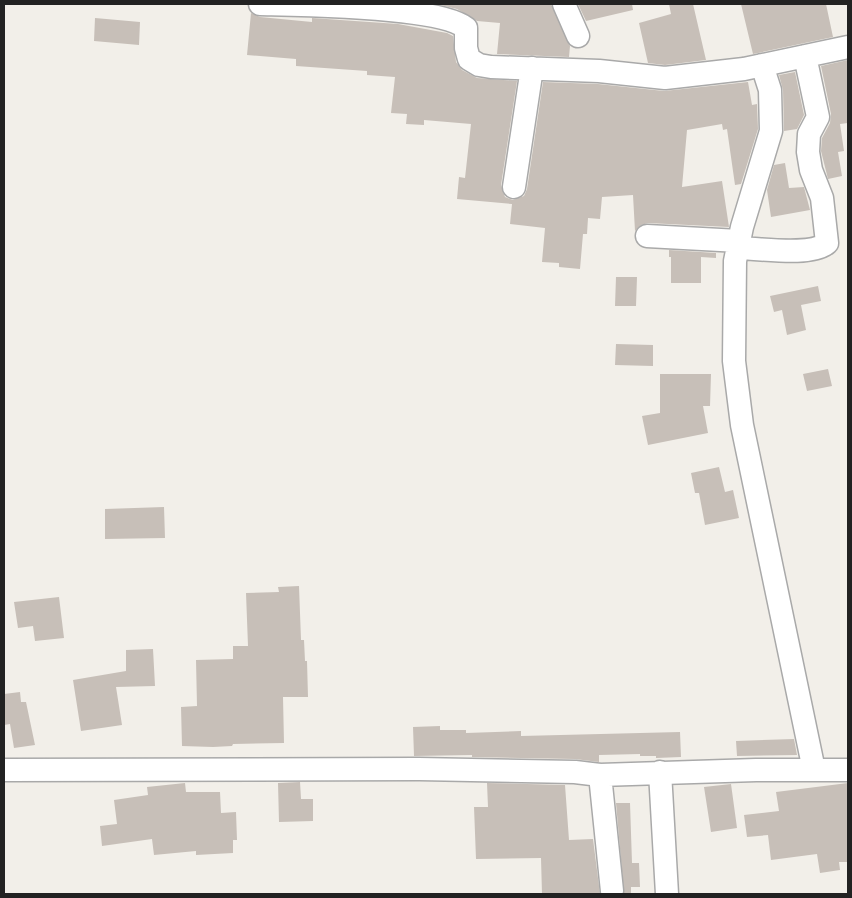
<svg xmlns="http://www.w3.org/2000/svg" width="852" height="898" font-family="'Titillium Web',sans-serif">
<rect width="100%" height="100%" fill="#f2efe9"/>
<!-- building -->
<path fill="#c7bfb8" d="M 437,4 L 551,4 L 570,46 L 569,57 L 497,54 L 500,23 L 477,21 L 457,9 Z
M 578,4 L 632,4 L 633,10 L 586,21 Z
M 669,4 L 693,4 L 706,60 L 665,65 L 648,63 L 639,23 L 671,14 Z
M 741,4 L 826,4 L 833,37 L 753,54 Z
M 251,13 L 260,17 L 312,22 L 312,18 L 398,24 L 447,33 L 453,36 L 456,62 L 462,70 L 477,78 L 517,81 L 501,185 L 505,197 L 513,200 L 524,196 L 527,189 L 543,82 L 598,84 L 664,91 L 748,82 L 752,105 L 757,104 L 758,129 L 741,184 L 735,185 L 727,129 L 723,130 L 722,124 L 687,130 L 682,187 L 722,181 L 729,227 L 648,223 L 641,225 L 635,231 L 633,195 L 602,197 L 600,219 L 588,218 L 587,234 L 583,234 L 580,269 L 559,267 L 559,263 L 542,262 L 545,228 L 510,224 L 512,204 L 457,199 L 459,177 L 465,178 L 471,124 L 424,120 L 424,125 L 406,124 L 407,114 L 391,113 L 395,77 L 367,75 L 367,71 L 296,66 L 296,59 L 247,55 Z
M 95,18 L 140,22 L 139,45 L 94,41 Z
M 848,60 L 848,123 L 840,124 L 844,151 L 838,152 L 842,176 L 828,179 L 821,151 L 822,138 L 830,123 L 831,114 L 821,66 Z
M 795,72 L 804,115 L 797,129 L 784,131 L 783,90 L 779,75 Z
M 785,163 L 789,188 L 804,187 L 810,210 L 771,217 L 767,190 L 774,165 Z
M 669,250 L 716,253 L 716,258 L 701,257 L 701,283 L 671,283 L 671,257 L 669,257 Z
M 616,277 L 637,277 L 636,306 L 615,306 Z
M 818,286 L 821,301 L 801,305 L 806,330 L 787,335 L 782,310 L 774,312 L 770,296 Z
M 616,344 L 653,345 L 653,366 L 615,365 Z
M 828,369 L 832,386 L 807,391 L 803,374 Z
M 660,374 L 711,374 L 710,406 L 703,406 L 708,433 L 648,445 L 642,416 L 660,413 Z
M 719,467 L 725,492 L 733,490 L 739,518 L 705,525 L 699,493 L 695,493 L 691,473 Z
M 164,507 L 165,538 L 105,539 L 105,509 Z
M 299,586 L 301,640 L 304,640 L 305,661 L 307,661 L 308,697 L 283,697 L 284,743 L 233,744 L 232,746 L 213,747 L 182,746 L 181,707 L 197,706 L 196,660 L 233,659 L 233,646 L 248,646 L 246,593 L 279,592 L 278,587 Z
M 59,597 L 64,638 L 35,641 L 33,626 L 18,628 L 14,602 Z
M 153,649 L 155,686 L 116,687 L 122,725 L 81,731 L 73,680 L 126,671 L 126,650 Z
M 20,692 L 21,702 L 26,702 L 35,745 L 14,748 L 10,724 L 4,725 L 4,694 Z
M 440,726 L 440,730 L 466,730 L 466,733 L 521,731 L 521,736 L 680,732 L 681,757 L 656,758 L 656,756 L 640,756 L 640,754 L 599,755 L 599,762 L 575,759 L 472,757 L 472,755 L 414,756 L 413,727 Z
M 794,739 L 797,755 L 737,756 L 736,741 Z
M 300,782 L 301,799 L 313,799 L 313,821 L 279,822 L 278,783 Z
M 185,783 L 186,792 L 220,792 L 221,813 L 236,812 L 237,840 L 233,840 L 233,853 L 196,855 L 196,851 L 154,855 L 152,839 L 102,846 L 100,826 L 117,824 L 114,800 L 148,795 L 147,787 Z
M 487,783 L 565,785 L 569,840 L 593,839 L 600,894 L 542,894 L 541,858 L 476,859 L 474,807 L 488,807 Z
M 848,783 L 848,862 L 839,862 L 840,870 L 820,873 L 817,854 L 771,860 L 768,835 L 747,837 L 744,815 L 779,811 L 776,792 Z
M 731,784 L 737,828 L 711,832 L 704,787 Z
M 616,803 L 630,803 L 632,863 L 639,863 L 640,887 L 631,887 L 631,894 L 624,894 Z"/>
<g fill="none" stroke-linecap="round" stroke-linejoin="round">
<defs>
<path id="minor" d="M 260,4 C 301,5 439,6 466,28 L 466,48 L 469,59 L 479,65 L 491,67 L 599,71 L 665,78 L 744,69 L 848,47
M 564,4 L 578,36
M 762,65 L 770,90 L 771,131 L 742,227 L 735,261 L 734,361 L 742,425 L 814,770
M 514,187 L 532,68
M 647,236 L 739,241
M 737,248 C 759,248 811,257 827,243 L 822,198 L 811,170 L 808,152 L 809,134 L 818,117 L 805,56
M 4,770 L 419,769 L 575,772 L 600,775 L 756,770 L 848,770
M 660,772 L 667,894
M 600,775 L 612,891"/>
</defs>
<!-- minor casing -->
<use href="#minor" stroke="#a9a9a9" stroke-width="25"/>
<!-- minor -->
<use href="#minor" stroke="#fff" stroke-width="22"/>
</g>
<!-- border -->
<rect width="852" height="898" fill="none" stroke="#222222" stroke-width="10"/>
</svg>
